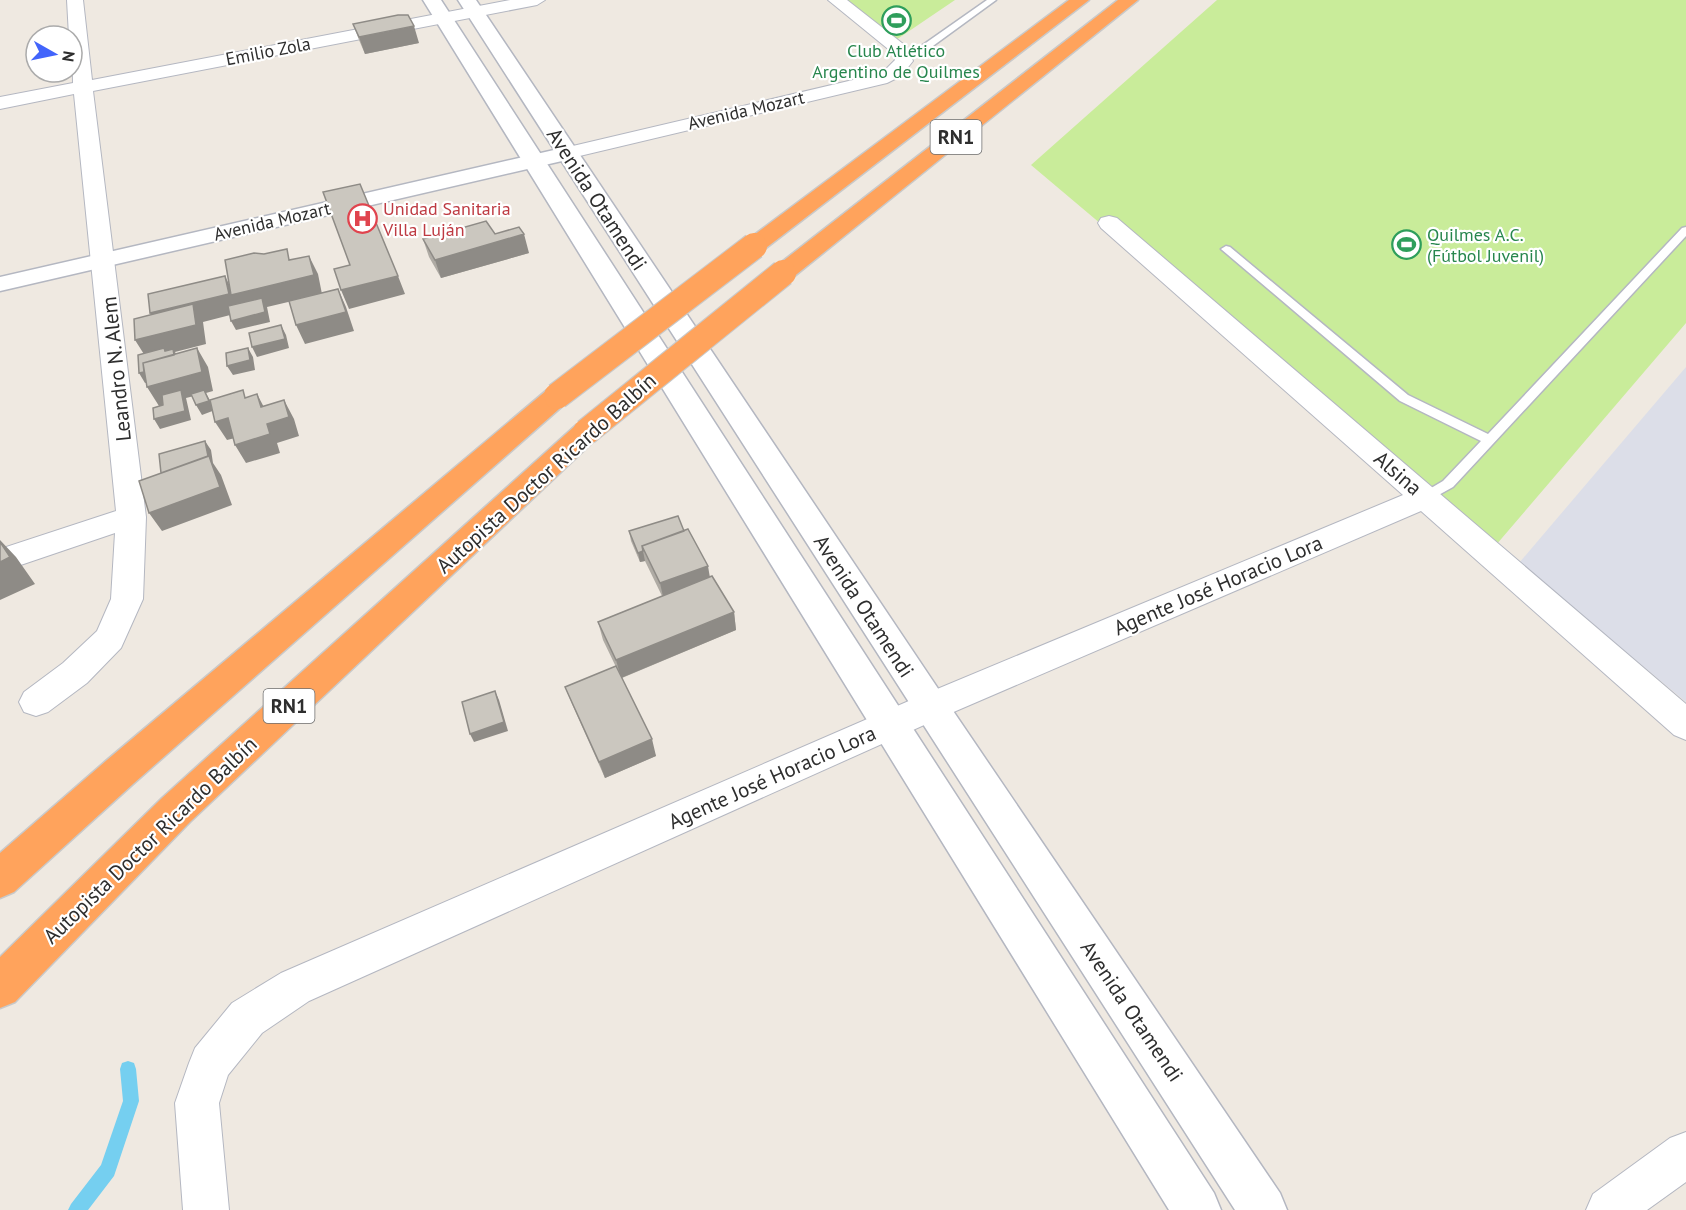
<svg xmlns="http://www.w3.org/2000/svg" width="1686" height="1210" font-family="'PT Sans',sans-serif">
<rect width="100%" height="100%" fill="#efe9e1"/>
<!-- airport -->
<path fill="#dcdee8" d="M 1686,367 L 1686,702 L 1519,563 Z"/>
<!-- pitch -->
<path fill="#c9ec9a" d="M 842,0 L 955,0 L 893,42 Z
M 1217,0 L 1686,0 L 1686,323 L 1490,552 L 1031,165 Z"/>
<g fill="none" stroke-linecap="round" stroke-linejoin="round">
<!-- stream -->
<path fill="#75cff0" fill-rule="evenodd" d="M 128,1061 L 134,1063 L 136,1069 L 139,1101 L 114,1176 L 88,1210 L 68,1210 L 71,1204 L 101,1165 L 123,1101 L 120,1069 L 122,1063 Z"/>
<defs>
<path id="service" d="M 987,0 L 996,0 L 926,51 L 906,61 L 899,59 L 920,47 Z
M 1686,227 L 1686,236 L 1453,487 L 1426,502 L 1421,500 L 1419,497 L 1421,494 L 1443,481 L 1481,441 L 1400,401 L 1221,249 L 1226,246 L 1230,247 L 1408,395 L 1488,434 L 1682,228 Z"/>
<path id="minor" d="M 67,0 L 83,0 L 92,80 L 510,0 L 545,0 L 537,5 L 93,91 L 146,517 L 143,599 L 121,648 L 87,683 L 48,712 L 36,716 L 24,712 L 19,702 L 24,692 L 63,663 L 97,631 L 111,599 L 115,533 L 0,572 L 0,549 L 116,511 L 74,94 L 0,109 L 0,97 L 73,83 L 72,36 L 69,36 Z
M 828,0 L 847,0 L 907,47 L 913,61 L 901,76 L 887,83 L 567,159 L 560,157 L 557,153 L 560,149 L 874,75 L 887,68 L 895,60 L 893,53 Z
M 1109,216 L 1117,218 L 1686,704 L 1686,740 L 1674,735 L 1421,511 L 942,717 L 309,1001 L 262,1033 L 228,1075 L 219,1103 L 229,1210 L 183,1210 L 175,1103 L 189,1063 L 195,1048 L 232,1003 L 281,973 L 918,697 L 1403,495 L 1101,228 L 1098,223 L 1101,218 Z
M 1686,1132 L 1686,1182 L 1647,1210 L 1586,1210 L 1593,1194 L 1670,1138 Z"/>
<path id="tertiary" d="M 567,147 L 575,148 L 578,153 L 575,158 L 0,291 L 0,277 Z"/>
<path id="secondary" d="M 423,0 L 441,0 L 1214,1193 L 1221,1210 L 1169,1210 Z
M 458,0 L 476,0 L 943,696 L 1280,1193 L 1287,1210 L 1235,1210 Z"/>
<path id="motorway" d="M 1069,0 L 1089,0 L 762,251 L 754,253 L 746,251 L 742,246 L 746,241 Z
M 1118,0 L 1138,0 L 792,278 L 783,280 L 774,278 L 771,273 L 774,268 Z
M 557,387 L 567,390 L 571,396 L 567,402 L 133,784 L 14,892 L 0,898 L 0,853 L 107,760 L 547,390 Z
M 586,422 L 596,425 L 600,432 L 596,439 L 190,822 L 15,1002 L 0,1008 L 0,957 L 162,798 L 576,425 Z"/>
</defs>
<!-- service casing -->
<use href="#service" stroke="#b4b7c1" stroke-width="3"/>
<!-- minor casing -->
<use href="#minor" stroke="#b4b7c1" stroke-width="2"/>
<!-- tertiary casing -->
<use href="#tertiary" stroke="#b4b7c1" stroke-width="3"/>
<!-- secondary casing -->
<use href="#secondary" stroke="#b4b7c1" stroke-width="3"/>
<!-- motorway casing -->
<use href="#motorway" stroke="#c9c9c9" stroke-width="3"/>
<!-- service -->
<use href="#service" fill="#fff" fill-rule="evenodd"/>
<!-- minor -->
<use href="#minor" fill="#fff" fill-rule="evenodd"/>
<!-- tertiary -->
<use href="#tertiary" fill="#fff" fill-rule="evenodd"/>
<!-- secondary -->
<use href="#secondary" fill="#fff" fill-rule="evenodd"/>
<!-- motorway -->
<use href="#motorway" fill="#ffa35c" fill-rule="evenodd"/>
<defs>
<path id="motorway-bridge" d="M 557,396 L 754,246
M 586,432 L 783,273"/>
</defs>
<!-- motorway-bridge casing -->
<use href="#motorway-bridge" stroke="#c9c9c9" stroke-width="28" stroke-linecap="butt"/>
<!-- motorway-bridge -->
<use href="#motorway-bridge" stroke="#ffa35c" stroke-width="26"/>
</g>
<!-- wall -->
<path fill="#afaba4" d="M 353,24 L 419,43 L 365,54 L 359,40 Z
M 495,234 L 529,253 L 441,278 L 429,257 L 423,239 Z
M 629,531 L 684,531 L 710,577 L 734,612 L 736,630 L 622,678 L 656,756 L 605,778 L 572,704 L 565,687 L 616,667 L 603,640 L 598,622 L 662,596 L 645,561 L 640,562 L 631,541 Z"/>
<!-- shaded-wall -->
<path fill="#8e8b86" d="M 414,26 L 419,43 L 365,54 L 359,37 Z
M 524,234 L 529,253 L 441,278 L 435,260 Z
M 309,256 L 318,274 L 322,294 L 267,307 L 270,322 L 236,330 L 231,321 L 238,313 L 203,322 L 206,344 L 175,352 L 179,359 L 181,374 L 145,383 L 139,373 L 147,359 L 135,340 L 162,332 L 150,313 L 225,276 L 234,294 Z
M 398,276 L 405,294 L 349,309 L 341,290 Z
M 338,289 L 346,307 L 354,331 L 305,344 L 296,325 Z
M 281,325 L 286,335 L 289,348 L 257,357 L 252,347 Z
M 197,348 L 208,367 L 213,391 L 206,393 L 215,410 L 202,415 L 196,405 L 206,393 L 186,398 L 191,420 L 160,429 L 154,419 L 159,406 L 147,387 Z
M 248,348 L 253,357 L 255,370 L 233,375 L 227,366 Z
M 257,394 L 267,413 L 284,400 L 294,419 L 299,436 L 277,443 L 280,453 L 246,463 L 235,445 L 267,424 Z
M 228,418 L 239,437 L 227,440 L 215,422 Z
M 205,441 L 211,450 L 213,463 L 221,475 L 232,505 L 162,531 L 149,513 Z
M 0,540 L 16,557 L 35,584 L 0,600 Z
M 643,551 L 645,561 L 640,562 L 638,553 Z
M 708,566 L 711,584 L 664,601 L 660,583 Z
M 734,612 L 736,630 L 621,678 L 616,660 Z
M 495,691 L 499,700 L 508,731 L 474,742 L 470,734 Z
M 652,739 L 656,756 L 605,778 L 599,762 Z"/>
<!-- building -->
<path fill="#cbc7bf" stroke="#8e8b86" stroke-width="1.5" d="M 398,15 L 408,15 L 414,26 L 359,37 L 353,24 Z
M 360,184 L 398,276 L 341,290 L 334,269 L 350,265 L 323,192 Z
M 486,221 L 495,234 L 519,227 L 524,234 L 435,260 L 423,239 Z
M 287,249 L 289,260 L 309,256 L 314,275 L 231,295 L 225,260 L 254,253 L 264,254 Z
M 225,276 L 229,294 L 150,313 L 148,294 Z
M 338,289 L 346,312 L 296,325 L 289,301 Z
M 262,298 L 265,312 L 231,321 L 228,306 Z
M 193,304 L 196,325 L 135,340 L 134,319 Z
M 281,325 L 285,339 L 252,347 L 249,333 Z
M 164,348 L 165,351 L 173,349 L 174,355 L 143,363 L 144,372 L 139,373 L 138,355 Z
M 197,348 L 202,372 L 147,387 L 143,363 Z
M 248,348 L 250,360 L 227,366 L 226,353 Z
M 181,390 L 185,411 L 154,419 L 153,408 L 163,405 L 162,395 Z
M 204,390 L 209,401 L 196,405 L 191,394 Z
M 243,390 L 245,398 L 257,394 L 261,407 L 284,400 L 289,417 L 267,424 L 270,434 L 235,445 L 228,418 L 215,422 L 210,400 Z
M 205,441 L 208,456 L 161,473 L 159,454 Z
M 209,456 L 220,487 L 149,513 L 139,481 Z
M 678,516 L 684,531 L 642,546 L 643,551 L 638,553 L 629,531 Z
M 688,529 L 708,566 L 660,583 L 642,546 Z
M 0,542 L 10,557 L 0,562 Z
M 712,576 L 734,612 L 616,660 L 598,622 Z
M 616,666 L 652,739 L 599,762 L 565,687 Z
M 495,691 L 504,722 L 470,734 L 462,702 Z"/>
<!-- icons -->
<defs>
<symbol id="stadium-ring" viewBox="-11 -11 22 22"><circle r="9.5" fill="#fff" stroke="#2e9e5b" stroke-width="1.5"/><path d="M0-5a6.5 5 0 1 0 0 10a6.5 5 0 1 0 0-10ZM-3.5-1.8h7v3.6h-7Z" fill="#2e9e5b"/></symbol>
<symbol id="hospital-ring" viewBox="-11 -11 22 22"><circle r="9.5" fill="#fff" stroke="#e0444e" stroke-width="1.5"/><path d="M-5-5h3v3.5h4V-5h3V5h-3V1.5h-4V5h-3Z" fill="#e0444e"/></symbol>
</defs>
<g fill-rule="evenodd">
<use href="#stadium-ring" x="880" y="4" width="33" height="33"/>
<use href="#hospital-ring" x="346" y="202" width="33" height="33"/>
<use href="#stadium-ring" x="1390" y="228" width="33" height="33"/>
</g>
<g text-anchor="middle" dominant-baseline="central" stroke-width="4.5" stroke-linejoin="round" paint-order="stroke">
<!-- far-leisure labels -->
<g font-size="18" fill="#27864d" stroke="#fff">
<text x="896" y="50">Club Atlético<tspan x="896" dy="21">Argentino de Quilmes</tspan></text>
<text x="1427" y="234" text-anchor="start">Quilmes A.C.<tspan x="1427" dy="21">(Fútbol Juvenil)</tspan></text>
</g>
<!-- far-street labels -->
<g font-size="18" fill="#2e2e2e" stroke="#fff">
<text transform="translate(268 51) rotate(-11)">Emilio Zola</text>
<text transform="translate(746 110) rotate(-13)">Avenida Mozart</text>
<text transform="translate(272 221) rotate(-13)">Avenida Mozart</text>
</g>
<!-- far-health labels -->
<g font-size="18" fill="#be3a42" stroke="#fff" text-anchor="start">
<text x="383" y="208">Unidad Sanitaria<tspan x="383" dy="21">Villa Luján</tspan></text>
</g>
<!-- shield labels -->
<g fill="#fff" stroke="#6d6d6d" stroke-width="1.5">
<rect x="930.5" y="120" width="51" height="34" rx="4.5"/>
<rect x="263.5" y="689" width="51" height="34" rx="4.5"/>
</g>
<g font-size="20" font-weight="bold" fill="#2e2e2e">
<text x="956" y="137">RN1</text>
<text x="289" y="706">RN1</text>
</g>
<!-- street labels -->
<g font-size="21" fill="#2e2e2e" stroke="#fff">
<text transform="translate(597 199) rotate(57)">Avenida Otamendi</text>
<text transform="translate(116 369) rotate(-96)">Leandro N. Alem</text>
<text transform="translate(546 473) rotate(-42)">Autopista Doctor Ricardo Balbín</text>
<text transform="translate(1398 473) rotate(41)">Alsina</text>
<text transform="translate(1218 585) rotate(-23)">Agente José Horacio Lora</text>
<text transform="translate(864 606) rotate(57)">Avenida Otamendi</text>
<text transform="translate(772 777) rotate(-24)">Agente José Horacio Lora</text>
<text transform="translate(150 840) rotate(-44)">Autopista Doctor Ricardo Balbín</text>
<text transform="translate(1132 1011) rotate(56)">Avenida Otamendi</text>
</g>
</g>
<!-- north arrow -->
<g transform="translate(54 54) rotate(99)"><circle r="28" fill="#ffffff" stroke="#ababab" stroke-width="1.5"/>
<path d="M0-4.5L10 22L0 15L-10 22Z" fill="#4264fb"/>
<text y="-9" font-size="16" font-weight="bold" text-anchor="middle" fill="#2e2e2e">N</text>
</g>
</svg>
